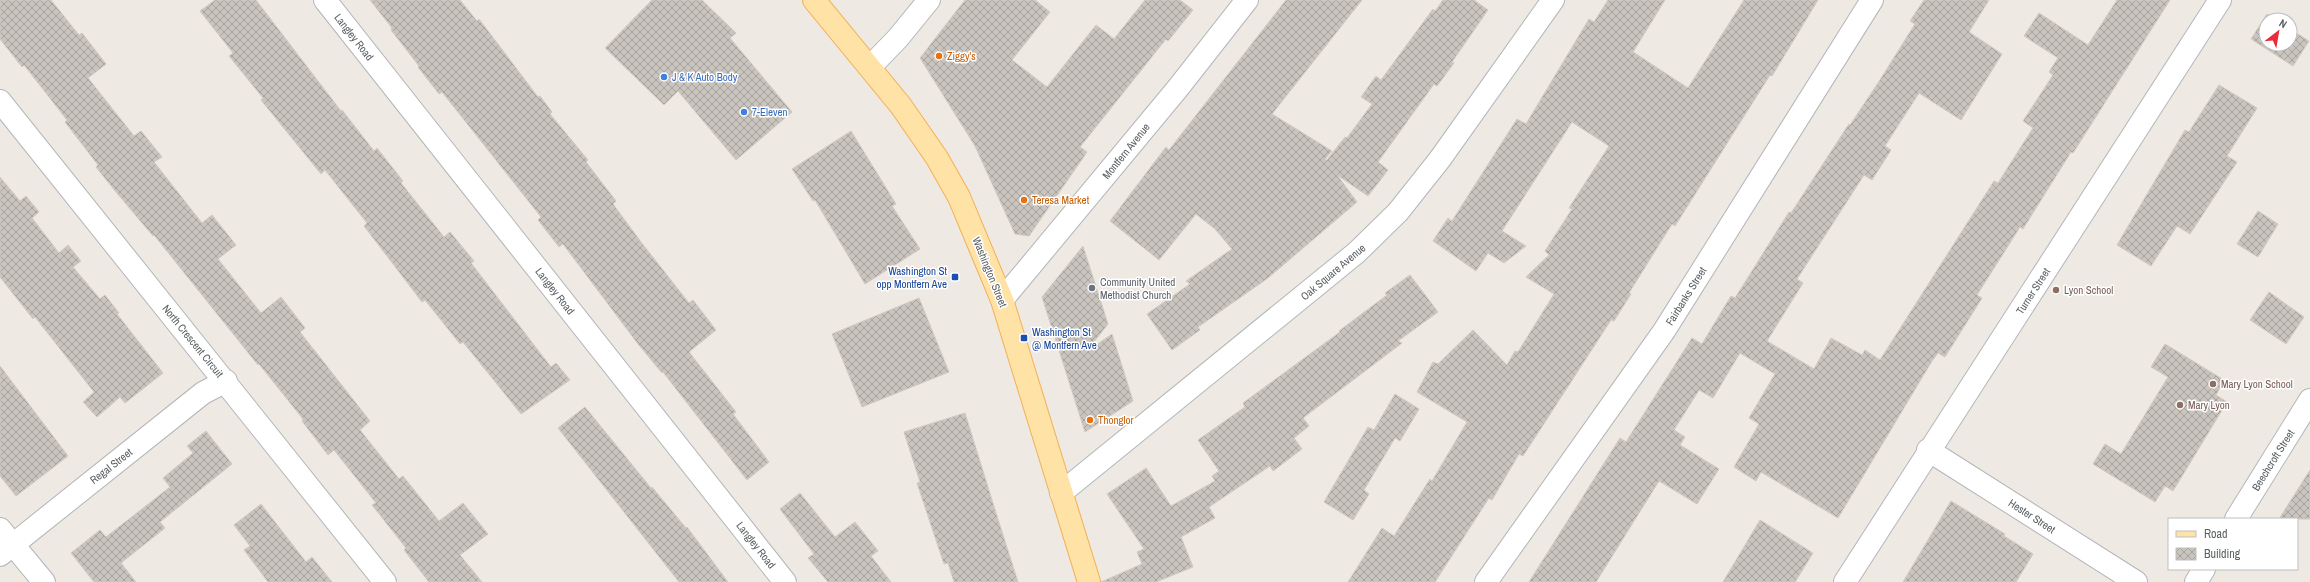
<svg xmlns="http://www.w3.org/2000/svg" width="2310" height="582" font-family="'Archivo Narrow',sans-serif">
<defs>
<pattern id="building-cross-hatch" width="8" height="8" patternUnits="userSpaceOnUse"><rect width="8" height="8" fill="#c9c4be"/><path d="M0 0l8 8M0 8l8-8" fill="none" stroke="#a6a39e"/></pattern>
</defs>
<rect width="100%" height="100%" fill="#eee9e2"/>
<!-- building -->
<path fill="url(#building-cross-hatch)" stroke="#d3cac0" d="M 0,0 L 51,0 L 79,35 L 82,33 L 106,64 L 88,78 L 134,136 L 141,131 L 162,157 L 154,162 L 202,223 L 212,215 L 236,245 L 218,259 L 261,313 L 281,297 L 305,328 L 300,332 L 370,421 L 360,430 L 399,479 L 403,476 L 439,521 L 463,503 L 488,534 L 460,555 L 482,582 L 429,582 L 404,550 L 406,548 L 372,505 L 376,503 L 334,450 L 328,455 L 302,421 L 303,419 L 259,364 L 258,365 L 154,235 L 153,236 L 116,192 L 96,167 L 98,165 L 65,122 L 67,120 L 24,65 L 22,67 L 0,39 Z
M 215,0 L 256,0 L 341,111 L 342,110 L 374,151 L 377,148 L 403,181 L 401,183 L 444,237 L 450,232 L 474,261 L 471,263 L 551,367 L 556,363 L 570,380 L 521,414 L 463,342 L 460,344 L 425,300 L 422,302 L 364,226 L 367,223 L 325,170 L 321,174 L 261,100 L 263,98 L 229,56 L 233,53 L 200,11 Z
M 370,0 L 460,0 L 477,21 L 479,19 L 538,97 L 540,96 L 552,112 L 550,114 L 588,160 L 586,162 L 616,201 L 613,204 L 641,242 L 689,303 L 693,300 L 716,330 L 689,352 L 736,412 L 733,414 L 769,462 L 747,480 L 663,372 L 662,373 L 638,344 L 563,244 L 559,247 L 538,220 L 541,217 L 442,92 L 439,94 L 418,67 L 419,66 L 391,30 L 392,28 Z
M 652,0 L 702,0 L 736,33 L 730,38 L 792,112 L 736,160 L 678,91 L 664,105 L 605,48 Z
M 965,0 L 1035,0 L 1050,12 L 1012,60 L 1047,87 L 1096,25 L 1114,39 L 1145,0 L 1180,0 L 1193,10 L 1168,41 L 1166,39 L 1080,147 L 1087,152 L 1029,236 L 1015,234 L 975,146 L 920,58 Z
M 1286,0 L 1362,0 L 1272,114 L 1332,151 L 1325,159 L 1326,161 L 1345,137 L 1347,138 L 1372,104 L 1361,97 L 1376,76 L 1381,80 L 1433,9 L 1435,11 L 1443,0 L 1474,0 L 1488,10 L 1452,62 L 1454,63 L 1437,86 L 1434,84 L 1378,162 L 1388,170 L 1368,196 L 1337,175 L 1357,202 L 1268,278 L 1198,327 L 1200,330 L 1172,350 L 1147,314 L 1190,284 L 1186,281 L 1232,249 L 1215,229 L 1196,214 L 1159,260 L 1110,221 L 1166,147 L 1169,150 Z
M 1608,0 L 1665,0 L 1633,52 L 1688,88 L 1744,0 L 1818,0 L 1772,76 L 1770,75 L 1675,226 L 1672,224 L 1629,293 L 1631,294 L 1614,321 L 1611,320 L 1523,456 L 1519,454 L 1492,500 L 1489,498 L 1435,582 L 1348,582 L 1382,528 L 1394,536 L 1430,479 L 1432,481 L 1467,422 L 1417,392 L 1433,362 L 1438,364 L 1473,330 L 1507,365 L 1515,351 L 1518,352 L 1554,294 L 1526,277 L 1549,255 L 1545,251 L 1572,209 L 1569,208 L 1609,146 L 1572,122 L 1502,231 L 1526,246 L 1504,263 L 1488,253 L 1476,271 L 1433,241 L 1448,218 L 1452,221 L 1517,119 L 1526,124 L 1589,19 L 1594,22 Z
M 1924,0 L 1989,0 L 1969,32 L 2002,54 L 1961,120 L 1919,93 L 1885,146 L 1891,150 L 1872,180 L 1864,175 L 1797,279 L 1803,283 L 1767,341 L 1814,369 L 1831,338 L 1862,355 L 1865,350 L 1880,360 L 1994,181 L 1998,183 L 2033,128 L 2023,121 L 2053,75 L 2049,72 L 2058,58 L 2024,36 L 2039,13 L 2088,45 L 2117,0 L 2170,0 L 2073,153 L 2071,152 L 2023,229 L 2020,227 L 1977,295 L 1982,298 L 1945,357 L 1938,353 L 1932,361 L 1838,518 L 1761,472 L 1756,481 L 1734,467 L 1759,424 L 1749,418 L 1775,374 L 1740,353 L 1713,398 L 1699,390 L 1674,430 L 1685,437 L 1680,445 L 1719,469 L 1697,504 L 1659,481 L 1596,582 L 1529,582 L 1620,438 L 1626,442 L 1692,338 L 1702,344 L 1731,296 L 1735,298 L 1789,212 L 1791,213 L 1849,124 L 1850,125 L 1878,83 L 1915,24 L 1910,21 Z
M 2267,14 L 2276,20 L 2266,20 L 2266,44 L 2290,44 L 2290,29 L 2309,41 L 2293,66 L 2251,39 Z
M 2219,85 L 2257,108 L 2227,156 L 2237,162 L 2190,234 L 2177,226 L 2151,266 L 2117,245 L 2185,130 L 2189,132 Z
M 851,131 L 896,204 L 892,206 L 920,249 L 865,284 L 815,200 L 813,201 L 792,169 Z
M 0,177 L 20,201 L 26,196 L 39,212 L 32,218 L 59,253 L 68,245 L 81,261 L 73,267 L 100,299 L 105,295 L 119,313 L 117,314 L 163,373 L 125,403 L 120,397 L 97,417 L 83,402 L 94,392 L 35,317 L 33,319 L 0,277 Z
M 2258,211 L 2278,224 L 2258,257 L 2237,244 Z
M 1083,246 L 1108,324 L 1086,352 L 1112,334 L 1133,401 L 1085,432 L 1042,297 Z
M 1410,275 L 1438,312 L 1398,341 L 1402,343 L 1303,418 L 1309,426 L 1294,438 L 1302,449 L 1273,471 L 1270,466 L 1209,507 L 1215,518 L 1181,537 L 1193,567 L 1156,582 L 1101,582 L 1142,564 L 1137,552 L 1144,549 L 1107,494 L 1146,468 L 1171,506 L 1215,481 L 1212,476 L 1219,471 L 1198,440 L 1245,407 L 1243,403 L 1340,332 L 1339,331 L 1387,295 L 1385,293 Z
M 2269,292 L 2304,317 L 2286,344 L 2250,320 Z
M 919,298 L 949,372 L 862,407 L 832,334 Z
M 2165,344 L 2224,380 L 2216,395 L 2227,402 L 2173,491 L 2165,486 L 2155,502 L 2093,464 L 2105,444 L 2121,454 L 2168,377 L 2151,367 Z
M 0,366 L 68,456 L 16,496 L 0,476 Z
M 1395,394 L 1419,409 L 1400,441 L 1395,438 L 1364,490 L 1369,494 L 1353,520 L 1324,502 L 1368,427 L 1374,430 Z
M 585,407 L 651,488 L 652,487 L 686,528 L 687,527 L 728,582 L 679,582 L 558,428 Z
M 965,413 L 997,516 L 1018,582 L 954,582 L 948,563 L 944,564 L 917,483 L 920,482 L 904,432 Z
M 206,431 L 232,464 L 160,522 L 165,528 L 121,563 L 136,582 L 94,582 L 71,553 L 100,530 L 106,537 L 170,487 L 163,478 L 193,453 L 187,446 Z
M 2310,470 L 2310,519 L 2279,519 Z
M 800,493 L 835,537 L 855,522 L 878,551 L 871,556 L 891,582 L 828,582 L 808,558 L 814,554 L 780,509 Z
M 1951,501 L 2005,534 L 2004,536 L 2033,554 L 2016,582 L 1903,582 Z
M 261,504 L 306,562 L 312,557 L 332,582 L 268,582 L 244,550 L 250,546 L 234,525 Z
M 1760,520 L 1813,553 L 1795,582 L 1723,582 Z"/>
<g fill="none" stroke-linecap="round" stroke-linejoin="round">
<defs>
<path id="street" d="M 325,0 L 785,582
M 871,66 L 898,38 L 929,0
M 0,101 L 385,582
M 1002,300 L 1178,88 L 1247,0
M 1928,450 L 2136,582
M 0,529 L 44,582
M 0,555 L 203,393 L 226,381
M 1486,582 L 1664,331 L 1872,0
M 1845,582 L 2220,0"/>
<path id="secondary" d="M 1061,493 L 1356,253 L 1398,212 L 1440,159 L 1553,0
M 2236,519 L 2310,400
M 2196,582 L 2204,569"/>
<path id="primary" d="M 814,0 L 901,106 L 937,158 L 959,197 L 1002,300 L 1089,582"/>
</defs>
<!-- street casing -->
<use href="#street" stroke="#b3b6ba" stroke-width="24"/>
<!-- secondary casing -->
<use href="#secondary" stroke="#b2b7ba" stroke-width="24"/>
<!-- primary casing -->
<use href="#primary" stroke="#f4ae55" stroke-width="24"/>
<!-- street -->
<use href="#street" stroke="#fff" stroke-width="22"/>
<!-- secondary -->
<use href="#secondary" stroke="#fff" stroke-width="22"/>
<!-- primary -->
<use href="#primary" stroke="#ffe2a6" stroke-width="22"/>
</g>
<!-- markers -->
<g fill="#e8710a" stroke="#fff" stroke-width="1.5">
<circle cx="939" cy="56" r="4"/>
<circle cx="1024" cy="200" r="4"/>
<circle cx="1090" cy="420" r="4"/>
</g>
<g fill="#3f7fe0" stroke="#fff" stroke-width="1.5">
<circle cx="664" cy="77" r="4"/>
<circle cx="744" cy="112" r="4"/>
</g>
<g fill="#1a4fb4" stroke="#fff" stroke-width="1.5">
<rect x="951" y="273" width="8" height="8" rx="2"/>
<rect x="1020" y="334" width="8" height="8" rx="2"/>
</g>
<circle fill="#6b7280" stroke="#fff" stroke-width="1.5" cx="1092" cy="288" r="4"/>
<g fill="#8d6e63" stroke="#fff" stroke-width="1.5">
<circle cx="2056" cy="290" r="4"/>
<circle cx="2213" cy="384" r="4"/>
<circle cx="2180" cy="405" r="4"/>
</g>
<g text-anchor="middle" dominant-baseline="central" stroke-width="3" stroke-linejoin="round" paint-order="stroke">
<!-- street labels -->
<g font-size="11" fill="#5b6063" stroke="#fff">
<text transform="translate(354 37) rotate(52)">Langley Road</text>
<text transform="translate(1126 151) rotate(-51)">Montfern Avenue</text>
<text transform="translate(990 272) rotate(68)">Washington Street</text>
<text transform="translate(1333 272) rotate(-40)">Oak Square Avenue</text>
<text transform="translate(555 291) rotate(52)">Langley Road</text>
<text transform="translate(2033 291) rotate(-57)">Turner Street</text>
<text transform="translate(1686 296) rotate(-58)">Fairbanks Street</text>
<text transform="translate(193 341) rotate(51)">North Crescent Circuit</text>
<text transform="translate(2273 460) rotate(-58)">Beechcroft Street</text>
<text transform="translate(111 466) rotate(-38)">Regal Street</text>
<text transform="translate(2032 516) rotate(33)">Hester Street</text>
<text transform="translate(756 545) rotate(52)">Langley Road</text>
</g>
<!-- food labels -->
<g font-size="11" fill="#c56008" stroke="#fff" text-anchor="start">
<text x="947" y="56">Ziggy's</text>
<text x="1032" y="200">Teresa Market</text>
<text x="1098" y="420">Thonglor</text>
</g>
<!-- shop labels -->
<g font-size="11" fill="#366cbe" stroke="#fff" text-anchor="start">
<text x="672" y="77">J &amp; K Auto Body</text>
<text x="752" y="112">7-Eleven</text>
</g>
<!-- transit labels -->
<g font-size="11" fill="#164399" stroke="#fff" text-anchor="end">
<text x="947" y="271">Washington St<tspan x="947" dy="13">opp Montfern Ave</tspan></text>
<text x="1032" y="332" text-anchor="start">Washington St<tspan x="1032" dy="13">@ Montfern Ave</tspan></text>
</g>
<!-- worship labels -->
<g font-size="11" fill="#5b616d" stroke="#fff" text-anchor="start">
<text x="1100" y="282">Community United<tspan x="1100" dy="13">Methodist Church</tspan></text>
</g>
<!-- education labels -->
<g font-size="11" fill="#785e54" stroke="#fff" text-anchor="start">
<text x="2064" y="290">Lyon School</text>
<text x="2221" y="384">Mary Lyon School</text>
<text x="2188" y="405">Mary Lyon</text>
</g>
</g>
<!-- legend -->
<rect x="2168" y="518" width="130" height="52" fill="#ffffff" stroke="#bdbfc1"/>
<rect x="2176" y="531" width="20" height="6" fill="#ffe2a6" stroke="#bdbfc1"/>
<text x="2204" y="538" font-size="12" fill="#5b6063">Road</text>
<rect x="2176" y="548" width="20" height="12" fill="url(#building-cross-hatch)" stroke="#bdbfc1"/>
<text x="2204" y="558" font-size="12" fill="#5b6063">Building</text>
<!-- north arrow -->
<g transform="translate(2278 32) rotate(31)"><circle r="19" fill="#ffffff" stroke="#bdbfc1"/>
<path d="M0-3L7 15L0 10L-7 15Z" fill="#ec2a3a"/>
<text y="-6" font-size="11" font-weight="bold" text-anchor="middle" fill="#5b6063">N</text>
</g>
</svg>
